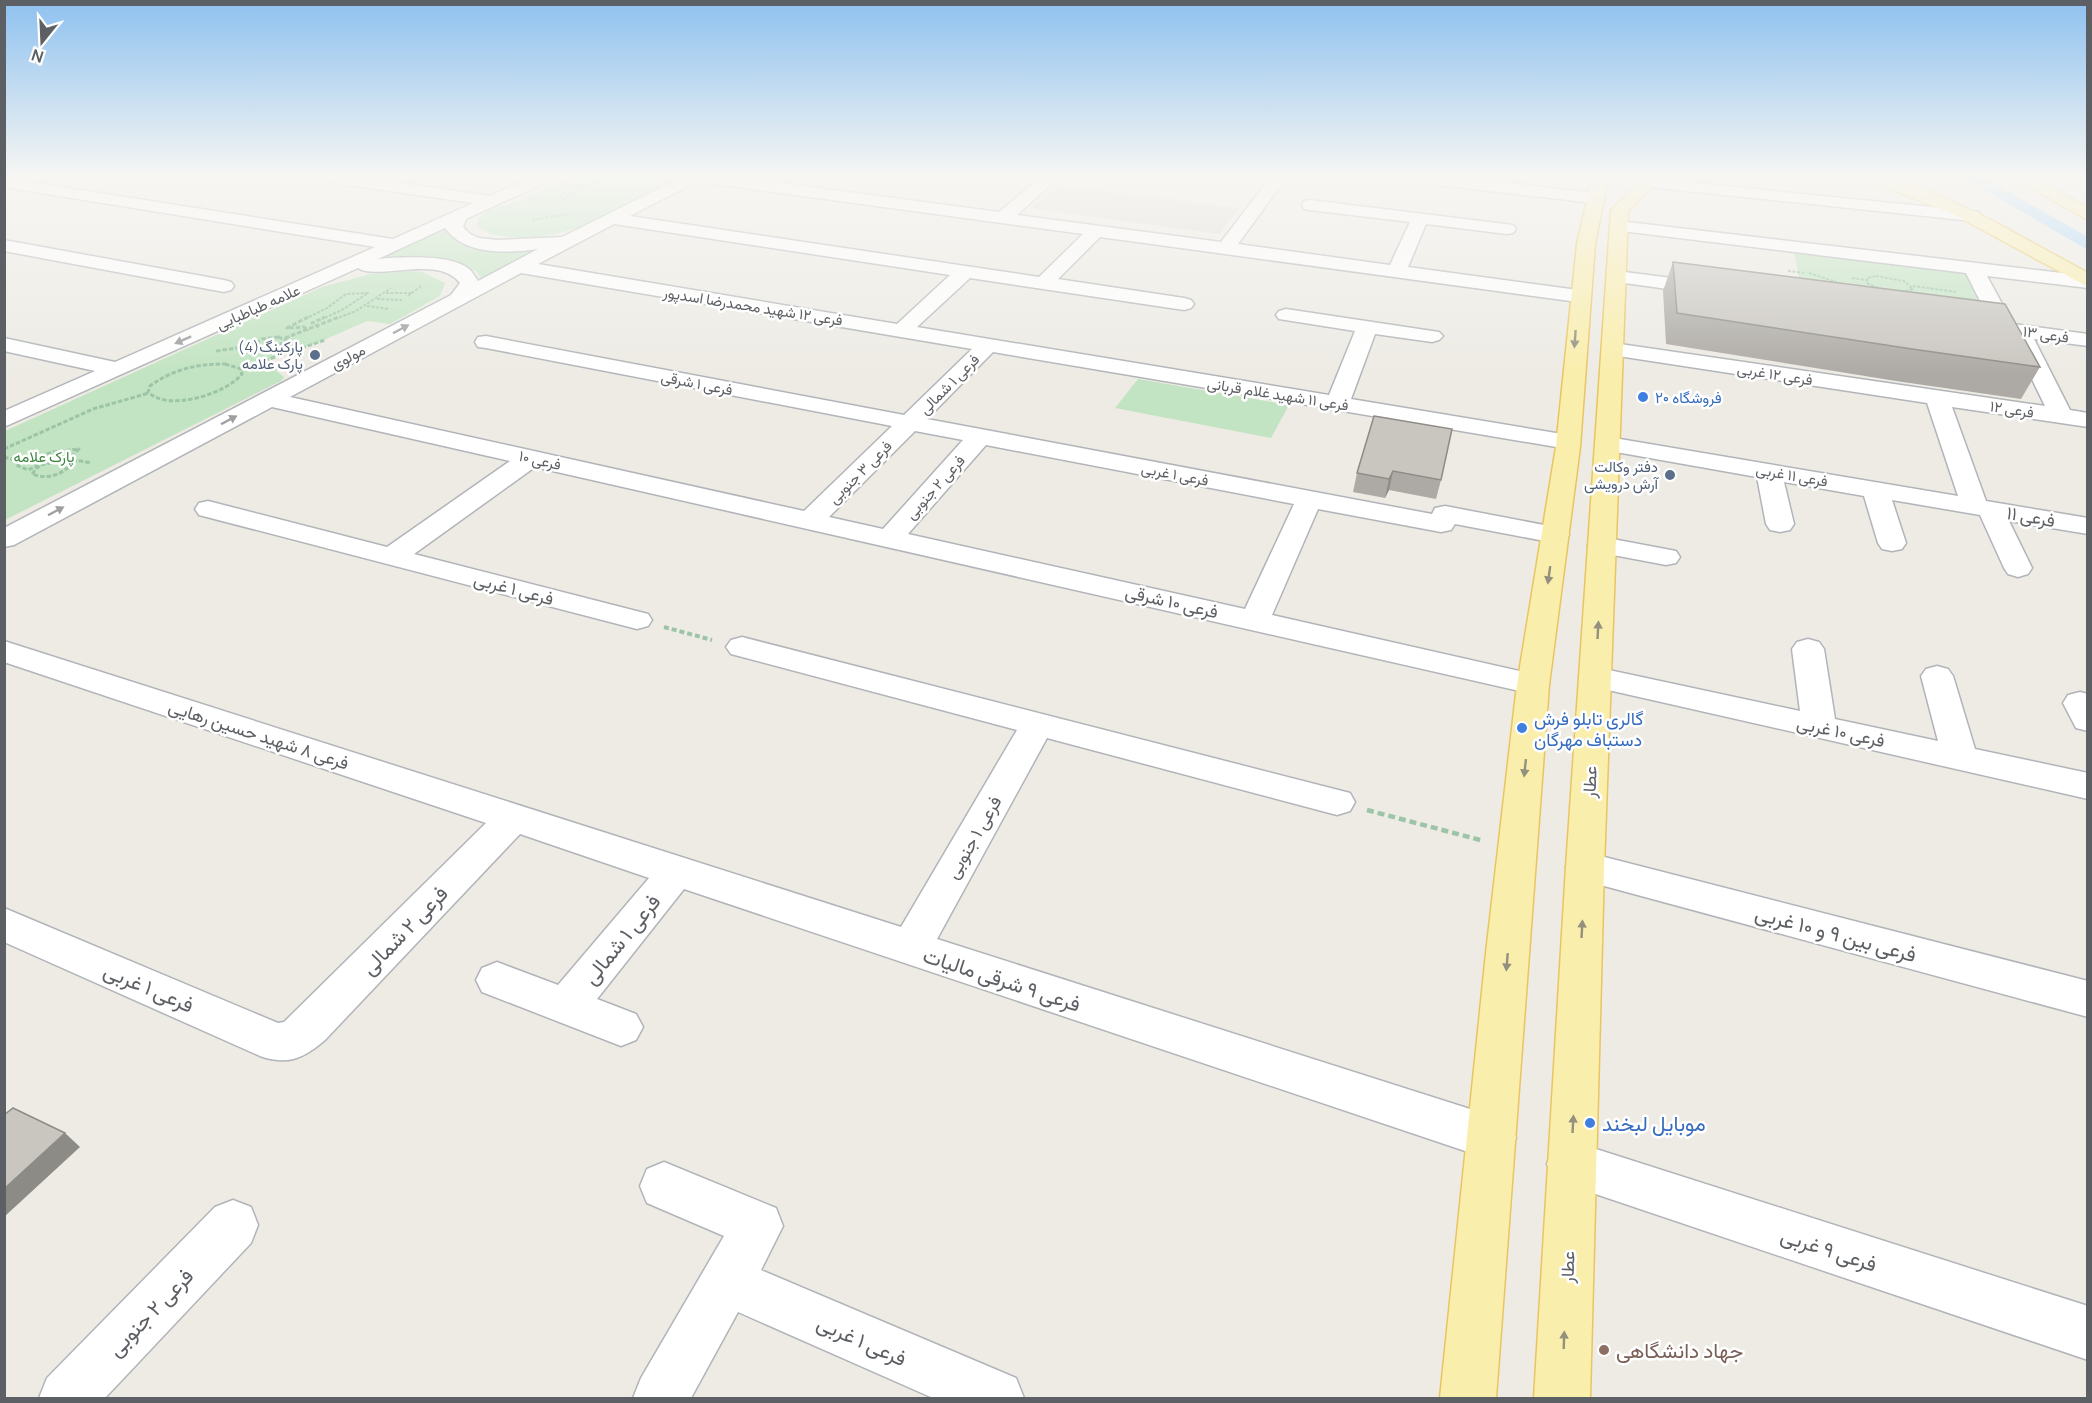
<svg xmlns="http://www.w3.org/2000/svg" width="2092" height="1403" font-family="Manrope,Vazirmatn,sans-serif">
<rect width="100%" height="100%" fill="#edebe4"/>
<!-- education -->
<path fill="#dddad2" d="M 1058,185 L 1239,208 L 1219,234 L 1030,208 Z"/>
<!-- green -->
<path fill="#c2e4c2" d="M 567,178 L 679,178 C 625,205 573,243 510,237 C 498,236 484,234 476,224 L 480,217 L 489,210 L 522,200 Z
M 441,230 L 445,230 L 450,235 L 466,243 L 548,246 L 481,280 C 474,253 401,260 377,259 Z
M 1794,251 L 1965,272 L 1988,326 L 1803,300 Z
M 411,271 L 422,272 L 445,283 L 440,296 L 390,324 L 367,321 L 317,343 L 264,361 L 284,377 L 281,381 L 5,520 L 5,431 L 322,287 L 370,274 Z
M 1138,379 L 1289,405 L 1271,438 L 1115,408 Z"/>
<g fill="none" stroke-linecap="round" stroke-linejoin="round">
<!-- canal -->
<path fill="#a8d5fa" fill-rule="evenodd" d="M 1964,178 L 1984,178 L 2088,237 L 2088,250 Z"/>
<defs>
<path id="minor" d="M 4,178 L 393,239 L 473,203 L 334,183 L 326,178 L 369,178 L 490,196 L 529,178 L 551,178 L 549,181 L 466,219 L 463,227 L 470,234 L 479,238 L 497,240 L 562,237 L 680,178 L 743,178 L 999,212 L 1040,178 L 1058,178 L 1017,215 L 1221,242 L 1270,178 L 1286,178 L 1238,244 L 1390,265 L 1410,222 L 1310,210 L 1304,209 L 1302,205 L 1304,201 L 1310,200 L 1513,225 L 1516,229 L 1513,233 L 1507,234 L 1426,224 L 1408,267 L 1578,290 L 1585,292 L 1588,296 L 1585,300 L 1578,302 L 1100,237 L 1058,279 L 1184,298 L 1191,300 L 1194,304 L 1191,308 L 1184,310 L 970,278 L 917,327 L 1329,395 L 1355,331 L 1279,319 L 1276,315 L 1279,311 L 1286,309 L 1439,332 L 1443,336 L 1439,340 L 1432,342 L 1375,334 L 1351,399 L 1568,435 L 1577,437 L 1580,442 L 1577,447 L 1568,449 L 993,352 L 927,419 L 1432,514 L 1435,508 L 1445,506 L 1565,529 L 1569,535 L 1565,541 L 1555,543 L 1455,524 L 1451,530 L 1441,532 L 1318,509 L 1272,615 L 1533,674 L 1544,677 L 1549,684 L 1544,691 L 1533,694 L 535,467 L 414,554 L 648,614 L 652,620 L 648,626 L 637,629 L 199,515 L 195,509 L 199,503 L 208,501 L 387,547 L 510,461 L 272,407 L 14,545 L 4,547 L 4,528 L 451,295 L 460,283 C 439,254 377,281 358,268 L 4,427 L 4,411 L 95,371 L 4,351 L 4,338 L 115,362 L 375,247 L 4,187 ZM 700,180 L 706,183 L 1083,234 L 1039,277 L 630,216 ZM 614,224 L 950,275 L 897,324 L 538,264 ZM 445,228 C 465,256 508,253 538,249 L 478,281 C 475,277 473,272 469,269 C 452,254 400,257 378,259 ZM 521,273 L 972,349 L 904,415 L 486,336 L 478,337 L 475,342 L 478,347 L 486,348 L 892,426 L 804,511 L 290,397 ZM 915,431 L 963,440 L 883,529 L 829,517 ZM 986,445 L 1294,504 L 1245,609 L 908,534 Z
M 1413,178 L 1465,178 L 1594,193 L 1602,198 L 1594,203 L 1421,183 Z
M 1645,178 L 1972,211 L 1978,212 L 1981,216 L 1978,220 L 1972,221 L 1639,186 L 1637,183 Z
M 1619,221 L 2088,276 L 2088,288 L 1987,276 L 2013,324 L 2088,334 L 2088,346 L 2034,339 L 2070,410 L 2088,413 L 2088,427 L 1952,407 L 1986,501 L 2088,518 L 2088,534 L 2009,521 L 2032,568 L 2028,574 L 2018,577 L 2008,574 L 2004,568 L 1980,515 L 1892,500 L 1906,543 L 1902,549 L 1892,551 L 1882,549 L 1878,543 L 1864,496 L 1784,482 L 1794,524 L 1790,530 L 1780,532 L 1770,530 L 1766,524 L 1757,477 L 1599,449 L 1596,444 L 1599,439 L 1608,437 L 1958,496 L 1927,403 L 1605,354 L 1602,349 L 1605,344 L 1613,343 L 2045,406 L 2011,336 L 1969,329 L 1966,325 L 1969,321 L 1976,319 L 1990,321 L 1966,273 L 1613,230 L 1610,226 L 1613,222 Z
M 4,240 L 224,280 L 231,282 L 234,286 L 231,290 L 224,292 L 4,251 Z
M 1617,271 L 1711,283 L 1718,285 L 1721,289 L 1718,293 L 1711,295 L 1610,281 L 1607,277 L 1610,273 Z
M 1602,537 L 1676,551 L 1680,557 L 1676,563 L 1666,565 L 1592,551 L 1588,545 L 1592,539 Z
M 742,637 L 1350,793 L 1355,802 L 1350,811 L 1337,815 L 1047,738 L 937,939 L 1492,1116 L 1509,1122 L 1516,1138 L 1509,1154 L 1492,1160 L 684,889 L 597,999 L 636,1014 L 643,1027 L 636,1040 L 621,1046 L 482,992 L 476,980 L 482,968 L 497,962 L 558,985 L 649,878 L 520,834 L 325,1040 C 304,1058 288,1066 260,1056 L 4,942 L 4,908 L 278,1023 L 284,1022 L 486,823 L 4,662 L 4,641 L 901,927 L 1017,730 L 731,654 L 726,647 L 731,640 Z
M 1808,639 L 1819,642 L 1824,649 L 1835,719 L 1938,741 L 1921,676 L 1926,669 L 1937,666 L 1948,669 L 1953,676 L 1975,749 L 2088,773 L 2088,799 L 1595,687 L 1584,684 L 1579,677 L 1584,670 L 1595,667 L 1800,711 L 1792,649 L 1797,642 Z
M 2080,692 L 2088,694 L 2088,731 L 2076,728 L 2063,703 L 2068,695 Z
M 1585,852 L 2088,981 L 2088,1017 L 1571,877 L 1566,867 L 1571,857 Z
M 1571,1141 L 2088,1306 L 2088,1360 L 1554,1180 L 1547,1164 L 1554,1148 Z
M 664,1162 L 776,1208 L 783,1226 L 761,1270 L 1016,1378 L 1024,1398 L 933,1398 L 738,1312 L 691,1398 L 633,1398 L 641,1378 L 724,1236 L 647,1203 L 640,1186 L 647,1169 Z
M 233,1200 L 251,1207 L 258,1225 L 251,1243 L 105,1398 L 39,1398 L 47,1378 L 215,1207 Z"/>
<path id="major" d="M 1592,178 L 1608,178 L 1595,244 L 1580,447 L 1549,685 L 1496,1398 L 1440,1398 L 1486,953 L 1517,685 L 1556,447 L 1577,244 Z
M 1643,178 L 1660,178 L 1628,211 L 1604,867 L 1590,1398 L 1534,1398 L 1566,867 L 1611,210 Z
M 1869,178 L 1893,178 L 1938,195 L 1991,220 L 2088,273 L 2088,287 L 1953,214 L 1871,181 Z
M 2012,178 L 2032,178 L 2088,208 L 2088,220 Z"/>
</defs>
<!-- minor casing -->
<use href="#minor" stroke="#b1b4b8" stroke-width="3"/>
<!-- major casing -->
<use href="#major" stroke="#e9c562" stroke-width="3"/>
<!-- path-far3 -->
<path stroke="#9cc4a7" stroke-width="2" stroke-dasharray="3 1.5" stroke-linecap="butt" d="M 566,183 L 576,178
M 564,184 L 583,187
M 563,200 L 574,192 L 604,178
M 532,220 L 569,214
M 1788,271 L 1806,273
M 1809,273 L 1845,285
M 1876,276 L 1904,281 L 1913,289 C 1897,295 1882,291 1867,283 L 1867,278 Z
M 1852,278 L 1866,280
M 1913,286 L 1957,292
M 386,293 L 412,293
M 408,296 L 421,286
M 377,299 L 402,300
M 367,306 L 389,309
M 305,319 L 327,308 L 346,294 L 368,293 L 342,310 L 322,319
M 335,319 L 356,311 L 391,288"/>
<!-- path-far2 -->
<path stroke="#9cc4a7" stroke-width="3" stroke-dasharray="4.5 2" stroke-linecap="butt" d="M 308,317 L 287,328 L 304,327 L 309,330
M 319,327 L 312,323 L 325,317
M 278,337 L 286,340 C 276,350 264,350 251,346 L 262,339 Z
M 285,338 L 339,317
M 216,351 L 251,346
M 265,361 L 277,369
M 225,364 L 241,369 L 242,374 C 226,394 168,412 148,392 L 150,386 C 173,369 197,364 225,364 Z
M 240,369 L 325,340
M 4,449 L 93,409 L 149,393
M 4,457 L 22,462 L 16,465 L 28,470 C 50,459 68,458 92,463
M 65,460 L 72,464 C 61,475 47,480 32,474 L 40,465 Z
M 22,462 L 53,452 L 79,449 L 69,459"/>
<!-- path-far1 -->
<path stroke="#9cc4a7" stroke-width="4" stroke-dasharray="5 3" stroke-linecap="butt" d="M 664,627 L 712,640"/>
<!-- path -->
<path stroke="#9cc4a7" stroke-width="4.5" stroke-dasharray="7 4" stroke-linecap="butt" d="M 1367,810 L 1484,841"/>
<!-- minor -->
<use href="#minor" fill="#fff" fill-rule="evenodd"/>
<!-- major -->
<use href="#major" fill="#faeeac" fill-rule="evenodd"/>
</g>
<!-- wall -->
<path fill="#adaaa5" d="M 1673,262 L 2040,367 L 2021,399 L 1896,381 L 1666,344 L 1663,291 Z
M 1374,416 L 1441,480 L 1436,499 L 1389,490 L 1385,498 L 1353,492 L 1357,473 Z"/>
<!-- shaded-wall -->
<path fill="#8d8b86" d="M 1393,471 L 1389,490 L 1385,498 L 1389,479 Z
M 65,1133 L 80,1147 L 4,1217 L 4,1189 Z"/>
<!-- building -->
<path fill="#c9c6c0" stroke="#8d8b86" stroke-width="1.5" d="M 1673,262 L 2005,304 L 2040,367 L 1912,349 L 1677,313 Z
M 1374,416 L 1452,429 L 1441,480 L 1393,471 L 1389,479 L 1357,473 Z
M 13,1108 L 65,1133 L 4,1189 L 4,1115 Z"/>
<!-- one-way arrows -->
<defs><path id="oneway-solid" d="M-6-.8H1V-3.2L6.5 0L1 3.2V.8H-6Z" transform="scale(1.5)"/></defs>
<g fill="#9d9fa1">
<use href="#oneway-solid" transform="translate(401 329) rotate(-28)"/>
<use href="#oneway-solid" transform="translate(183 340) rotate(156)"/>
<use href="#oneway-solid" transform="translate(229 420) rotate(-28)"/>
<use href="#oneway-solid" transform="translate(56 511) rotate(-28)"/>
</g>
<g fill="#93917d">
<use href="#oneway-solid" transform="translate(1575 339) rotate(94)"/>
<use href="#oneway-solid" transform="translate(1549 575) rotate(98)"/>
<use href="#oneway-solid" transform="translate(1598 630) rotate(-87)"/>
<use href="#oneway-solid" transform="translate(1525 768) rotate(96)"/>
<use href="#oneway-solid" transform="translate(1582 929) rotate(-87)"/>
<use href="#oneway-solid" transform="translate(1507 962) rotate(95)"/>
<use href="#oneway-solid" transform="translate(1573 1124) rotate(-87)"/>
<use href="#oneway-solid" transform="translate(1564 1340) rotate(-88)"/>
</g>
<!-- sky -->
<linearGradient id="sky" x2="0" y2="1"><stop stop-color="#8ec1ef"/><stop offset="0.47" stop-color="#f7f6f3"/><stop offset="1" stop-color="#f7f6f3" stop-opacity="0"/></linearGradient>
<rect width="2092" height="375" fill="url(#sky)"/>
<!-- markers -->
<g fill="#5c6f8a" stroke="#fff" stroke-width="2">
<circle cx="315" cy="355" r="6"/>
<circle cx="1670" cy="475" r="6"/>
</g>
<g fill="#3f7fe0" stroke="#fff" stroke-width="2">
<circle cx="1643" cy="397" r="6"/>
<circle cx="1522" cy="728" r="6"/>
<circle cx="1590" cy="1123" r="6"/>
</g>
<circle fill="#8d6e63" stroke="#fff" stroke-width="2" cx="1604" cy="1350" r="6"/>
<g text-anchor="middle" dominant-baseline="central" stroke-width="5" stroke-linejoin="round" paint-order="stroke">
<!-- far-street labels -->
<g font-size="15" fill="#5c5f63" stroke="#fff">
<text transform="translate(753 306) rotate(9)">فرعی ۱۲ شهید محمدرضا اسدپور</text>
<text transform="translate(258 307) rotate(-24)">علامه طباطبایی</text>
<text transform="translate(2046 334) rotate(8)">فرعی ۱۳</text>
<text transform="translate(348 357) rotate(-28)">مولوی</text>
<text transform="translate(1775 374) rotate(9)">فرعی ۱۲ غربی</text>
<text transform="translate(697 383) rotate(11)">فرعی ۱ شرقی</text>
<text transform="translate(949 384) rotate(-45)">فرعی ۱ شمالی</text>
<text transform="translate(1278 394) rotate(9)">فرعی ۱۱ شهید غلام قربانی</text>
<text transform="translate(2012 409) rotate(9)">فرعی ۱۲</text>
<text transform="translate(540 460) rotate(13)">فرعی ۱۰</text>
<text transform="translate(860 472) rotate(-45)">فرعی ۳ جنوبی</text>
<text transform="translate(1175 474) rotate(11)">فرعی ۱ غربی</text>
<text transform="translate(1792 475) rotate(10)">فرعی ۱۱ غربی</text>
<text transform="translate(935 487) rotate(-48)">فرعی ۲ جنوبی</text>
</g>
<!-- far-service labels -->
<g font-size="15" fill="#4e5e75" stroke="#fff" text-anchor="end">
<text x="303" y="346">پارکینگ(4)<tspan x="303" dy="17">پارک علامه</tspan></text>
<text x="1658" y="466">دفتر وکالت<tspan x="1658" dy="17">آرش درویشی</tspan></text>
</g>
<!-- far-shop labels -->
<g font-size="15" fill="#366cbe" stroke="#fff" text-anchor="start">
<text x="1655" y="397">فروشگاه ۲۰</text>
</g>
<!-- far-park labels -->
<g font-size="15" fill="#3b843f" stroke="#fff">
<text x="44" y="456">پارک علامه</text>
</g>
<!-- street labels -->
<g font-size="18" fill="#5c5f63" stroke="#fff">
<text transform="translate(2031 516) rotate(10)">فرعی ۱۱</text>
<text transform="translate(514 588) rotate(15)">فرعی ۱ غربی</text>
<text transform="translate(1172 601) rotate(13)">فرعی ۱۰ شرقی</text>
<text transform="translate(1841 731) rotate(12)">فرعی ۱۰ غربی</text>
<text transform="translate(259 734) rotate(18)">فرعی ۸ شهید حسین رهایی</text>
<text transform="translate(1589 782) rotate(-87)">عطار</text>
<text transform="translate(973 837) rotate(-60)">فرعی ۱ جنوبی</text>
<text transform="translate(1567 1267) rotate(-88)">عطار</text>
</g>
<!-- shop labels -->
<g font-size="18" fill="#366cbe" stroke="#fff" text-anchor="start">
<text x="1534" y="718">گالری تابلو فرش<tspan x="1534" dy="21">دستباف مهرگان</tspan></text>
</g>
<!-- near-street labels -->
<g font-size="21" fill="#5c5f63" stroke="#fff">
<text transform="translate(404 930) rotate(-46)">فرعی ۲ شمالی</text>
<text transform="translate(1836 933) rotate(15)">فرعی بین ۹ و ۱۰ غربی</text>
<text transform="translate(621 939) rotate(-51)">فرعی ۱ شمالی</text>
<text transform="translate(1002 979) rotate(18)">فرعی ۹ شرقی مالیات</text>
<text transform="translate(149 987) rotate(23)">فرعی ۱ غربی</text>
<text transform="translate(1829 1249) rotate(18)">فرعی ۹ غربی</text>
<text transform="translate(150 1312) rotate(-46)">فرعی ۲ جنوبی</text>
<text transform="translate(862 1340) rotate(24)">فرعی ۱ غربی</text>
</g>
<!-- near-shop labels -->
<g font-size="21" fill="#366cbe" stroke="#fff" text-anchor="start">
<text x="1602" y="1123">موبایل لبخند</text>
</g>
<!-- near-education labels -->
<g font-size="21" fill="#785e54" stroke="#fff" text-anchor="start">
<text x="1616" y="1350">جهاد دانشگاهی</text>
</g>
</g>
<!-- border -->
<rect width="2092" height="1403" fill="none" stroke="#5c5f63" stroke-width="12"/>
<!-- north arrow -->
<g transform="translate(42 42) rotate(198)" stroke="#ffffff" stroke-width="4.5" paint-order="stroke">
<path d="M0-4.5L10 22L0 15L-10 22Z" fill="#5c5f63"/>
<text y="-9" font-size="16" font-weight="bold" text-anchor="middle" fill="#5c5f63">N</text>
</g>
</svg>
